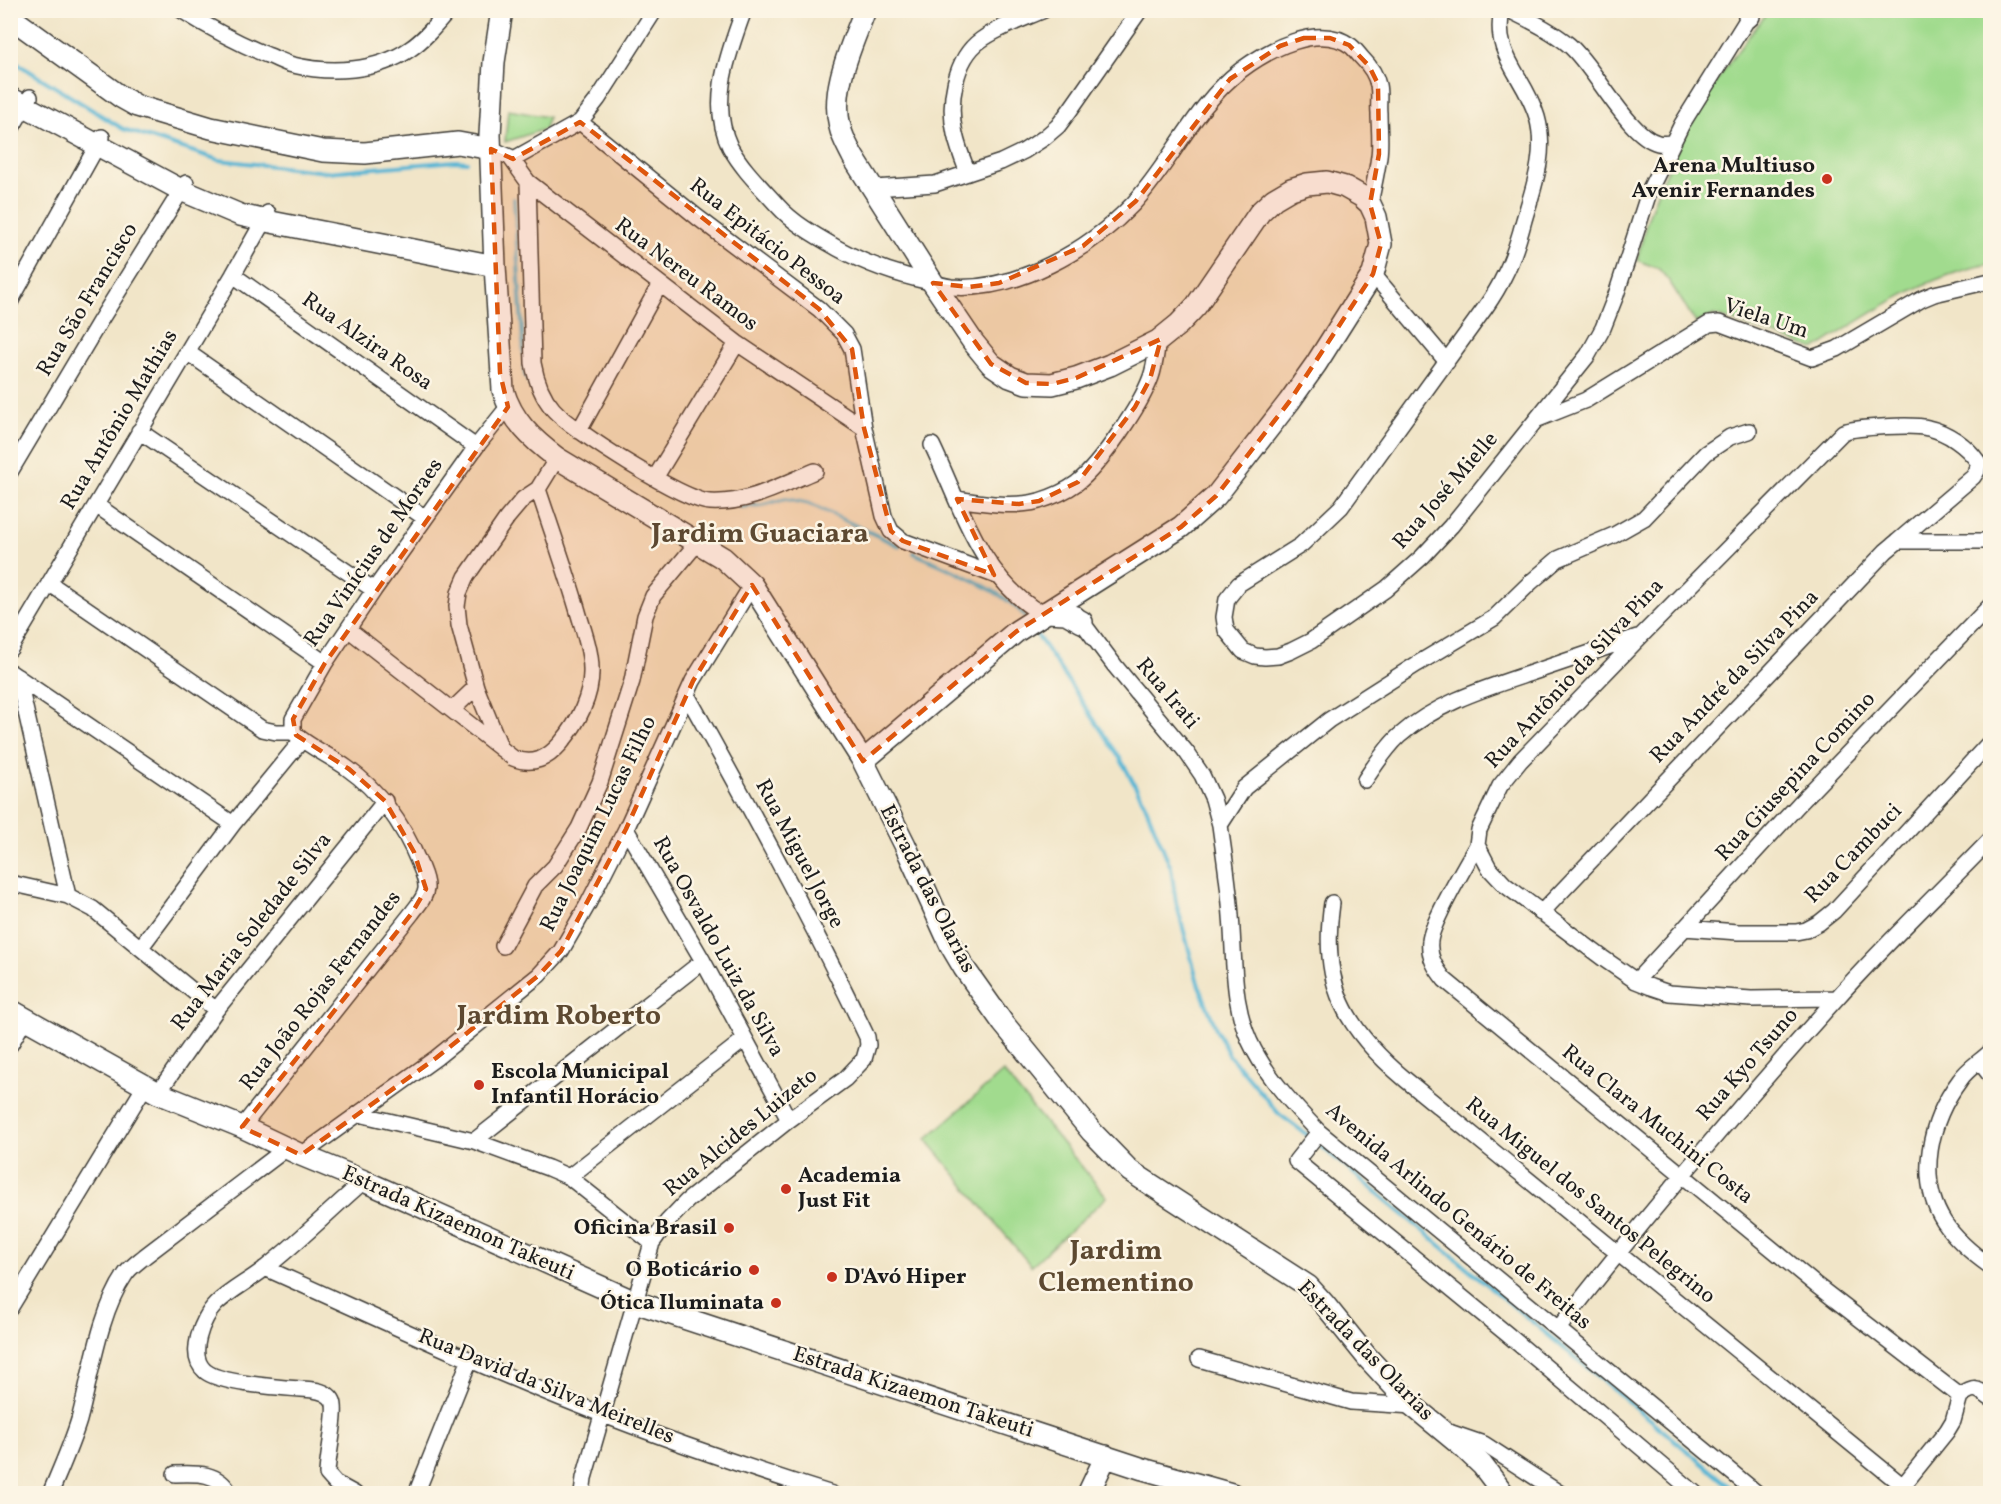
<svg xmlns="http://www.w3.org/2000/svg" width="2001" height="1504" font-family="Vollkorn,serif">
<rect width="100%" height="100%" fill="#fcf5e5"/>
<filter id="ink" filterUnits="userSpaceOnUse"><feTurbulence type="fractalNoise" baseFrequency=".0167" numOctaves="2"/><feDisplacementMap in="SourceGraphic" scale="12" xChannelSelector="R" yChannelSelector="G"/><feConvolveMatrix kernelMatrix="1 2 1 2 8 2 1 2 1" color-interpolation-filters="sRGB"/></filter>
<filter id="wash" filterUnits="userSpaceOnUse"><feTurbulence type="fractalNoise" baseFrequency=".008" numOctaves="4" result="noise"/><feDisplacementMap in="SourceGraphic" scale="24" xChannelSelector="R" yChannelSelector="G"/><feGaussianBlur stdDeviation="1.35" result="paint"/><feColorMatrix in="noise" values="0 0 0 0 0 0 0 0 0 0 0 0 0 0 0 0 0 1.4 0 .05"/><feComposite in="paint" operator="in"/></filter>
<g filter="url(#wash)">
<rect width="100%" height="100%" fill="#f1e5c8"/>
<!-- green -->
<path fill="#a1db8e" stroke="#5e7c55" stroke-width="1.5" d="M 1769,11 L 1990,11 L 1990,264 C 1924,276 1870,313 1815,349 L 1722,317 L 1714,315 L 1696,323 L 1669,281 L 1659,269 L 1637,260 C 1641,245 1644,230 1649,215 C 1672,146 1722,66 1769,11 Z
M 508,110 L 548,117 L 545,129 L 505,142 Z
M 1003,1072 L 1107,1197 L 1031,1266 L 926,1139 Z"/>
<g fill="none" stroke-linecap="round" stroke-linejoin="round">
<!-- stream -->
<path stroke="#55b5d4" stroke-width="4" d="M 10,59 L 123,129 L 219,160 L 327,172 L 456,161 L 467,162
M 514,199 L 525,375 L 539,401
M 740,507 L 763,505 L 786,499 L 810,504 L 899,546
M 914,553 C 944,567 1007,591 1026,618
M 1033,629 L 1120,758 L 1144,802 L 1171,868 L 1176,902 L 1198,983 L 1217,1031 L 1229,1055 L 1279,1114 L 1310,1137
M 1316,1142 L 1739,1494"/>
</g>
</g>
<g filter="url(#ink)">
<g fill="none" stroke-linecap="round" stroke-linejoin="round">
<defs>
<path id="street" d="M 181,10 C 208,27 238,43 267,55 C 276,58 284,63 293,65 C 330,74 377,72 410,49 C 425,39 437,24 449,10
M 744,10 C 729,53 708,102 730,147 C 742,169 761,187 778,206 C 794,224 818,237 839,249 C 868,265 898,275 930,282 C 937,284 944,286 951,287 C 1017,292 1089,250 1133,204 C 1172,162 1195,105 1241,70 C 1268,50 1319,22 1351,46 C 1355,49 1358,54 1362,58 C 1369,65 1376,75 1378,85 C 1380,94 1378,104 1379,113 C 1379,127 1381,142 1379,156 C 1377,172 1373,188 1370,204
M 1502,10 C 1492,56 1525,76 1537,117 C 1547,152 1534,186 1524,220 C 1519,239 1513,259 1504,276 C 1499,287 1492,298 1485,308 L 1341,507 L 1301,545 L 1239,584 L 1227,599 L 1224,617 L 1226,630 L 1243,651 L 1255,656 L 1265,657 L 1278,656 L 1291,651 L 1311,641 L 1386,589 L 1422,557 L 1451,526 L 1588,355 L 1603,328 L 1616,295 L 1650,189 L 1682,124 L 1753,10
M 1509,10 C 1529,20 1551,30 1569,45 C 1595,67 1627,135 1658,143 C 1662,144 1668,143 1672,143
M 580,122 L 697,217 L 819,309 L 844,334 L 852,349 L 864,428 L 884,516 L 891,531 L 903,541 L 997,576
M 10,131 L 30,97
M 491,149 L 510,157 L 528,182 L 737,343 L 864,428
M 512,160 L 580,122 L 598,99 L 655,10
M 968,173 C 963,160 958,148 955,134 C 948,104 954,59 981,40 C 999,27 1023,19 1044,10
M 528,182 L 533,363 C 536,380 541,395 553,409 C 571,430 684,501 710,502 C 748,504 781,485 815,471
M 874,188 L 935,184 L 1001,162 L 1024,151 L 1044,138 L 1058,126 L 1070,110 L 1140,10
M 1373,274 L 1447,362
M 233,275 L 476,447
M 10,302 L 102,137
M 187,352 L 425,518
M 1538,419 L 1586,400 L 1709,324 L 1719,323 L 1812,358 L 1837,349 L 1922,299 L 1934,294 L 1990,281
M 139,431 L 374,590
M 579,431 L 660,284
M 1749,431 L 1730,437 L 1706,453 L 1644,518 L 1614,535 L 1558,559 L 1530,583 L 1494,618 L 1417,664 L 1329,720 L 1244,788 L 1220,825 C 1224,855 1229,885 1231,916 C 1235,961 1231,1008 1254,1050 C 1270,1080 1295,1107 1319,1132 L 1758,1494
M 932,445 C 961,505 980,578 1042,614
M 10,472 L 100,321 L 186,183
M 655,478 L 737,343
M 957,499 C 984,503 1012,508 1039,501 C 1052,497 1066,491 1077,483 C 1100,465 1141,405 1151,377 C 1155,366 1156,353 1158,341
M 96,505 L 325,663
M 49,583 L 262,729 L 276,732 L 293,732
M 1076,614 L 1115,666 L 1187,753 L 1202,775 L 1213,799 L 1220,825
M 348,629 L 513,758 C 533,766 547,759 561,743 C 578,723 592,696 591,669 C 591,651 584,632 579,615 C 567,573 552,531 538,489
M 10,649 L 233,275 L 268,213
M 10,672 L 233,824
M 18,677 L 68,896
M 452,710 L 476,687
M 293,732 L 293,719 L 325,663 L 374,590 L 476,447 L 508,407
M 501,749 L 476,687 L 459,625 L 457,606 L 459,593 L 466,577 L 507,518 L 523,499 L 538,489 L 557,458
M 1365,780 C 1375,765 1386,748 1399,736 C 1435,704 1483,689 1528,674 C 1564,662 1601,649 1637,637
M 626,829 L 703,961 L 789,1120
M 1477,845 C 1466,865 1432,921 1430,941 C 1428,957 1436,969 1445,980 L 1816,1285 L 1960,1396
M 10,883 L 68,896 L 93,909 L 216,1010
M 1332,903 C 1320,984 1345,1029 1406,1080 L 1903,1486
M 1541,913 L 1886,551 L 1898,541 L 1990,541
M 1684,928 L 1738,932 L 1796,932 L 1806,930 L 1819,923 L 1834,911 L 1990,742
M 503,946 L 535,886 L 555,866 L 579,828 L 600,782 L 632,681 L 645,616 L 653,596 L 698,542
M 141,947 L 233,824 L 302,740
M 1636,981 L 1799,804 L 1990,606
M 1837,998 L 1751,999 L 1669,993 L 1651,987 L 1636,981 L 1604,959 L 1505,885 L 1489,868 L 1477,845 L 1479,830 L 1500,786 L 1520,761 L 1641,636 L 1843,432 C 1857,427 1914,424 1928,428 C 1947,432 1967,446 1978,462 L 1977,471 L 1973,477 L 1898,541
M 10,1045 L 26,1017
M 1990,1052 C 1981,1061 1967,1069 1960,1080 C 1930,1120 1916,1178 1944,1222 C 1956,1240 1973,1254 1990,1266
M 1980,1062 L 1990,1075
M 158,1093 L 216,1010 L 385,801
M 359,1114 L 474,1141 L 548,1168 L 569,1177 L 652,1243
M 242,1127 L 412,913 C 417,906 425,898 426,889 C 427,880 422,871 419,863 C 403,824 381,792 347,768 C 332,757 304,744 293,732
M 1319,1132 L 1296,1161 L 1507,1334 L 1696,1494
M 474,1141 L 703,961
M 301,1155 L 436,1058 L 539,975 L 561,951 L 588,904 L 626,829 L 693,681 L 752,585
M 569,1177 L 745,1039
M 265,1268 C 377,1318 489,1371 604,1415 C 679,1444 755,1470 832,1494
M 10,1308 L 145,1086
M 1558,1329 C 1646,1216 1739,1106 1836,999 C 1885,944 1939,893 1990,840
M 1199,1359 L 1351,1402 L 1413,1406
M 1960,1396 C 1975,1386 1976,1388 1990,1398
M 1452,1433 L 1484,1444 L 1561,1494
M 175,1474 C 197,1473 219,1472 230,1494
M 1897,1493 L 1947,1431 L 1953,1421 L 1960,1396
M 50,1494 C 60,1470 71,1446 79,1420 C 91,1376 99,1313 125,1275 C 129,1268 138,1262 145,1256 L 287,1148
M 355,1494 L 335,1483 L 327,1474 C 327,1459 338,1411 333,1401 C 329,1393 321,1391 313,1390 C 290,1388 221,1385 205,1371 C 187,1356 202,1318 216,1304 C 229,1291 249,1281 264,1269 C 299,1242 330,1210 364,1181
M 416,1494 L 470,1359
M 582,1494 L 584,1478 L 652,1243 L 667,1222 L 687,1201 L 789,1120 L 845,1079 L 864,1059 L 868,1045 L 867,1037 C 812,921 750,807 687,695"/>
<path id="secondary" d="M 502,10 L 494,62 L 490,135 L 495,266 L 503,390 C 512,421 532,439 557,458 L 723,558 L 752,585 L 863,761 L 905,845 L 951,946 L 964,968 L 1003,1023 L 1092,1132 L 1130,1171 L 1308,1286 L 1325,1305 L 1367,1357 L 1392,1384 L 1413,1406 L 1464,1448 L 1482,1465 L 1504,1494
M 1748,10 L 1749,16
M 10,17 L 121,97 L 137,106 L 211,128 L 323,151 L 365,153 L 458,143 L 491,149
M 10,98 L 181,190 L 240,215 L 271,222 L 495,266
M 1046,612 L 1066,613 L 1082,622
M 863,761 L 1017,631 L 1181,527 L 1216,496 L 1289,402 L 1316,364 L 1373,274 L 1381,244 L 1376,217 L 1370,204 L 1361,196 L 1345,187 L 1327,182 L 1307,184 L 1291,189 L 1274,199 L 1260,212 L 1196,306 L 1179,324 L 1158,341 L 1110,365 L 1076,378 L 1052,384 L 1026,383 L 1010,377 L 991,364 L 973,342 L 933,283 L 853,157 C 848,147 842,137 840,127 C 830,88 852,46 865,10
M 10,1010 L 158,1093 L 242,1127 L 301,1155 L 364,1181 L 635,1302 L 1143,1469 L 1232,1494
M 1088,1494 L 1106,1456"/>
</defs>
<!-- street casing -->
<use href="#street" stroke="#3c3a36" stroke-width="18"/>
<!-- secondary casing -->
<use href="#secondary" stroke="#3c3a36" stroke-width="24"/>
<!-- street -->
<use href="#street" stroke="#fff" stroke-width="15"/>
<!-- secondary -->
<use href="#secondary" stroke="#fff" stroke-width="21"/>
</g>
</g>
<!-- marked area -->
<path fill="#de560d" fill-opacity="0.2" stroke="#de560d" stroke-width="4.5" stroke-dasharray="12 8" stroke-linejoin="round" d="M 1304,38 L 1330,38 L 1349,45 L 1369,66 L 1378,84 L 1379,154 L 1370,204 L 1381,244 L 1373,274 L 1289,402 L 1216,496 L 1181,527 L 1017,631 L 863,761 L 752,585 L 693,681 L 626,829 L 561,951 L 539,975 L 436,1058 L 301,1155 L 242,1127 L 412,913 L 426,889 L 414,852 L 385,801 L 349,769 L 296,735 L 293,719 L 325,663 L 508,407 L 500,373 L 491,149 L 513,159 L 580,122 L 819,309 L 852,349 L 864,428 L 891,531 L 903,541 L 994,575 L 957,499 L 1019,504 L 1039,501 L 1078,482 L 1135,407 L 1150,379 L 1161,339 L 1076,378 L 1052,384 L 1026,383 L 991,364 L 933,283 L 969,287 L 999,283 L 1083,246 L 1136,201 L 1230,79 L 1280,46 Z"/>
<!-- markers -->
<g fill="#c8321e" stroke="#fcf5e5" stroke-width="2">
<circle cx="1827" cy="179" r="6"/>
<circle cx="479" cy="1085" r="6"/>
<circle cx="786" cy="1189" r="6"/>
<circle cx="729" cy="1228" r="6"/>
<circle cx="754" cy="1270" r="6"/>
<circle cx="832" cy="1277" r="6"/>
<circle cx="776" cy="1303" r="6"/>
</g>
<g text-anchor="middle" dominant-baseline="central" stroke-width="5" stroke-linejoin="round" paint-order="stroke">
<!-- poi labels -->
<g font-size="22" font-weight="bold" fill="#1c1c1c" stroke="#fcf5e5" text-anchor="end">
<text x="1815" y="166">Arena Multiuso<tspan x="1815" dy="25">Avenir Fernandes</tspan></text>
<text x="491" y="1072" text-anchor="start">Escola Municipal<tspan x="491" dy="25">Infantil Horácio</tspan></text>
<text x="798" y="1176" text-anchor="start">Academia<tspan x="798" dy="25">Just Fit</tspan></text>
<text x="717" y="1228">Oficina Brasil</text>
<text x="742" y="1270">O Boticário</text>
<text x="844" y="1277" text-anchor="start">D'Avó Hiper</text>
<text x="764" y="1303">Ótica Iluminata</text>
</g>
<!-- street labels -->
<g font-size="22" fill="#1c1c1c" stroke="#fcf5e5">
<text transform="translate(767 242) rotate(38)">Rua Epitácio Pessoa</text>
<text transform="translate(686 275) rotate(37)">Rua Nereu Ramos</text>
<text transform="translate(88 300) rotate(-59)">Rua São Francisco</text>
<text transform="translate(1766 319) rotate(18)">Viela Um</text>
<text transform="translate(367 342) rotate(35)">Rua Alzira Rosa</text>
<text transform="translate(120 420) rotate(-59)">Rua Antônio Mathias</text>
<text transform="translate(1446 491) rotate(-49)">Rua José Mielle</text>
<text transform="translate(374 553) rotate(-55)">Rua Vinícius de Moraes</text>
<text transform="translate(1575 674) rotate(-47)">Rua Antônio da Silva Pina</text>
<text transform="translate(1735 677) rotate(-46)">Rua André da Silva Pina</text>
<text transform="translate(1167 694) rotate(50)">Rua Irati</text>
<text transform="translate(1796 777) rotate(-47)">Rua Giusepina Comino</text>
<text transform="translate(599 824) rotate(-64)">Rua Joaquim Lucas Filho</text>
<text transform="translate(799 854) rotate(62)">Rua Miguel Jorge</text>
<text transform="translate(1854 854) rotate(-46)">Rua Cambuci</text>
<text transform="translate(927 889) rotate(63)">Estrada das Olarias</text>
<text transform="translate(252 932) rotate(-52)">Rua Maria Soledade Silva</text>
<text transform="translate(718 947) rotate(61)">Rua Osvaldo Luiz da Silva</text>
<text transform="translate(321 991) rotate(-52)">Rua João Rojas Fernandes</text>
<text transform="translate(1748 1065) rotate(-49)">Rua Kyo Tsuno</text>
<text transform="translate(1657 1125) rotate(39)">Rua Clara Muchini Costa</text>
<text transform="translate(741 1133) rotate(-39)">Rua Alcides Luizeto</text>
<text transform="translate(1590 1201) rotate(39)">Rua Miguel dos Santos Pelegrino</text>
<text transform="translate(1458 1217) rotate(40)">Avenida Arlindo Genário de Freitas</text>
<text transform="translate(458 1224) rotate(24)">Estrada Kizaemon Takeuti</text>
<text transform="translate(1365 1351) rotate(46)">Estrada das Olarias</text>
<text transform="translate(546 1387) rotate(22)">Rua David da Silva Meirelles</text>
<text transform="translate(913 1393) rotate(18)">Estrada Kizaemon Takeuti</text>
</g>
<!-- district labels -->
<g font-size="28" font-weight="bold" fill="#5d4931" stroke="#fcf5e5">
<text x="760" y="534">Jardim Guaciara</text>
<text x="559" y="1016">Jardim Roberto</text>
<text x="1116" y="1251">Jardim<tspan x="1116" dy="32">Clementino</tspan></text>
</g>
</g>
<!-- margin -->
<rect width="2001" height="1504" fill="none" stroke="#fcf5e5" stroke-width="36"/>
</svg>
